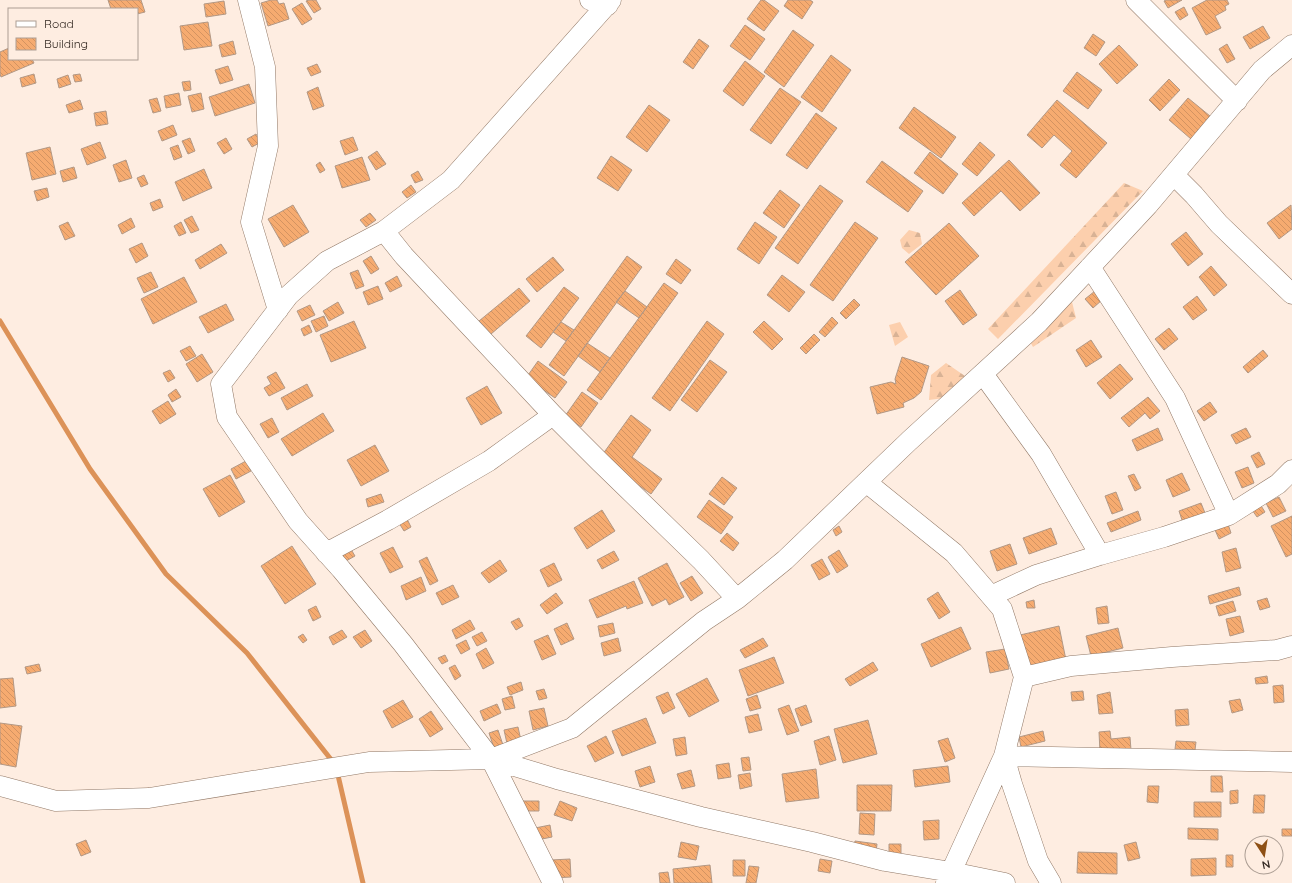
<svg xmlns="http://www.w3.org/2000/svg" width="1292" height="883" font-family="Quicksand,sans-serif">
<defs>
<pattern id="forest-firs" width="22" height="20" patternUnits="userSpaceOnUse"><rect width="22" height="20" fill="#fccfad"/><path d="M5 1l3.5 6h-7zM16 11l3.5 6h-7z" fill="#d8b295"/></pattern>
<pattern id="building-back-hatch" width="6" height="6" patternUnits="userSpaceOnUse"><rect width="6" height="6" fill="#f6ab70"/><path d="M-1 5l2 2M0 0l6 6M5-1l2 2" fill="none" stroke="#d39361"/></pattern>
</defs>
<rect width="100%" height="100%" fill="#feede1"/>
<!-- forest -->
<path fill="url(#forest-firs)" d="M 1124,183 L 1143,191 L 998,339 L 988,329 Z
M 909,230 L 920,233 L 922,244 L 909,254 L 902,248 L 900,240 Z
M 1072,302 L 1076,318 L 1033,347 L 1028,338 Z
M 900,322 L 908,337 L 895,346 L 889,325 Z
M 946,363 L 965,376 L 952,397 L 929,400 L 931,375 Z"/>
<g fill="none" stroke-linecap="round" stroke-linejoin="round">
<!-- stream -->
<path stroke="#dc9258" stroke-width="5" d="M 0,321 L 90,469 L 166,574 L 247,653 L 333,762
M 337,771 L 363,883"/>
</g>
<!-- building -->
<path fill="url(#building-back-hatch)" stroke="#b29885" d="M 108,0 L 141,0 L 145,12 L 137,14 L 137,9 L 111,9 Z
M 271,0 L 277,0 L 279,4 L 284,3 L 289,19 L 268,26 L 261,3 Z
M 309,0 L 316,0 L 321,9 L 314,13 L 306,1 Z
M 761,0 L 764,0 L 779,11 L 764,31 L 747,19 Z
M 788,0 L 810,0 L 813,2 L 802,19 L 784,6 Z
M 1166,0 L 1182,0 L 1168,8 L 1164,1 Z
M 1207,0 L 1227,0 L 1229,4 L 1225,6 L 1226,10 L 1215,16 L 1221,28 L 1206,35 L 1192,8 Z
M 224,1 L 226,14 L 206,17 L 204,4 Z
M 302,3 L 312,19 L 302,25 L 292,9 Z
M 1184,7 L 1188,15 L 1180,20 L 1175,12 Z
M 208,22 L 212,46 L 184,50 L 180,26 Z
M 745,25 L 765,39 L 750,60 L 730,46 Z
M 1263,26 L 1270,38 L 1250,49 L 1243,37 Z
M 793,30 L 814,45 L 784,87 L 764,72 Z
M 1093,34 L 1105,42 L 1096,56 L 1084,48 Z
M 699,39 L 709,46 L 693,69 L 683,62 Z
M 233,41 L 236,54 L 222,57 L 219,45 Z
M 1227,44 L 1235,59 L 1227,63 L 1219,49 Z
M 1119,45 L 1138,65 L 1117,84 L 1099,64 Z
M 9,48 L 9,59 L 32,59 L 34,63 L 1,77 L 0,74 L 0,52 Z
M 831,55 L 851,70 L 822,112 L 801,97 Z
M 745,61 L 765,76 L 743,106 L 723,91 Z
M 317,64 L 321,72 L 311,76 L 307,68 Z
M 228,66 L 233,80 L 220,84 L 215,70 Z
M 1077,72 L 1102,90 L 1088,109 L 1063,91 Z
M 34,74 L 36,83 L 22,87 L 20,78 Z
M 80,74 L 82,81 L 75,82 L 73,75 Z
M 68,75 L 71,84 L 59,88 L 57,79 Z
M 1169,79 L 1180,90 L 1160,111 L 1149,100 Z
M 190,81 L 191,90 L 184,91 L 182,82 Z
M 249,84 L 255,103 L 215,116 L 209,97 Z
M 318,87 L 324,106 L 313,110 L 307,92 Z
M 780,88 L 801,102 L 771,144 L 750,130 Z
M 179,93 L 181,105 L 166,108 L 164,96 Z
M 201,93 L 204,109 L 192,112 L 188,96 Z
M 157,98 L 161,111 L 153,113 L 149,100 Z
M 1188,98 L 1210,116 L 1191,139 L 1169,120 Z
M 80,100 L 83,109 L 69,113 L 66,105 Z
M 1057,100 L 1107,143 L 1076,178 L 1060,165 L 1072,151 L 1054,135 L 1042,148 L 1027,135 Z
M 649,105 L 670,120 L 647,152 L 626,137 Z
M 914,107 L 956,137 L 941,158 L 899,128 Z
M 106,111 L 108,124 L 96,126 L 94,113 Z
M 816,113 L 837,128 L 807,169 L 786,155 Z
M 173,125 L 177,135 L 162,141 L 158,131 Z
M 256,134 L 261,142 L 252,147 L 247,139 Z
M 353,137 L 358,150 L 345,155 L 340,141 Z
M 190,138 L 195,151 L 188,154 L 182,141 Z
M 226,138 L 232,149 L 224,154 L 217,143 Z
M 100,142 L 106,158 L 87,165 L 81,149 Z
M 980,142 L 995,155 L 977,176 L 962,164 Z
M 178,145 L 182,157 L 174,160 L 170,148 Z
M 50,147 L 56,174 L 32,180 L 26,153 Z
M 377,151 L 386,164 L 376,170 L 368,157 Z
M 930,152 L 958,174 L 943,194 L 914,173 Z
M 611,156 L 632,170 L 618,191 L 597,178 Z
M 362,157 L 370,180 L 342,188 L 335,166 Z
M 126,160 L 132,178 L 119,182 L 113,165 Z
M 1009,160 L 1040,193 L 1020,211 L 1001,191 L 974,216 L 962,203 Z
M 882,161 L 923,191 L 908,212 L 866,182 Z
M 320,162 L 325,170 L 320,173 L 316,165 Z
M 74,167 L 77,178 L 63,182 L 60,171 Z
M 204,169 L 212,188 L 183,201 L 175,182 Z
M 418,171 L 423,180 L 415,183 L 411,175 Z
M 144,175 L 148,184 L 141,187 L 137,178 Z
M 411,185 L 416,192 L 407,198 L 402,192 Z
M 820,185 L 843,201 L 798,264 L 775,248 Z
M 47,188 L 49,197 L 37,201 L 34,191 Z
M 780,190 L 800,205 L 784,228 L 763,213 Z
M 160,199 L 163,207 L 153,211 L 150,203 Z
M 293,205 L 309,232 L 284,247 L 268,219 Z
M 1291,205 L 1292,229 L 1279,239 L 1267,223 Z
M 370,213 L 376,220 L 366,227 L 360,220 Z
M 192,216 L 199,230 L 191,233 L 184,220 Z
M 131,218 L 135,227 L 122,234 L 118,225 Z
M 68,222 L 75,236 L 65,240 L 59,226 Z
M 181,222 L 186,233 L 179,236 L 174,226 Z
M 755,222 L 777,237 L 759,264 L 737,249 Z
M 855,222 L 878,238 L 833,301 L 810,285 Z
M 949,223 L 979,256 L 936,295 L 905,262 Z
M 1186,232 L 1203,254 L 1188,266 L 1171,244 Z
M 142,243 L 148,256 L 136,263 L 129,249 Z
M 221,244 L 227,253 L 200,269 L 195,260 Z
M 371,256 L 379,269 L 371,274 L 363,261 Z
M 627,256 L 642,267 L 564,376 L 549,365 Z
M 553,257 L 564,270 L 537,292 L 526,279 Z
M 676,259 L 691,270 L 681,284 L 666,274 Z
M 1211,266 L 1227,285 L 1214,296 L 1199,277 Z
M 358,270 L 364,286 L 356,289 L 350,273 Z
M 151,272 L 158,287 L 144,293 L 137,278 Z
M 782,275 L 805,292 L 789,312 L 767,295 Z
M 397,276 L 402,286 L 390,292 L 385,283 Z
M 184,277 L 197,302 L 153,324 L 141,299 Z
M 664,283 L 678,293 L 601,400 L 587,390 Z
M 378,286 L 383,299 L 368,305 L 363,292 Z
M 564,287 L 579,298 L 541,348 L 526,336 Z
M 519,288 L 530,301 L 491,334 L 479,321 Z
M 960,290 L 977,315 L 963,325 L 945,301 Z
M 625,291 L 647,307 L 639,318 L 616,302 Z
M 1095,291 L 1102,300 L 1093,308 L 1085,299 Z
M 1197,296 L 1207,310 L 1193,320 L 1183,307 Z
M 854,299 L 860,305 L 846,319 L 840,313 Z
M 338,302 L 344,313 L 329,321 L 323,311 Z
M 226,304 L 234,320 L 208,333 L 199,317 Z
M 310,305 L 315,315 L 302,321 L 297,311 Z
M 324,316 L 328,326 L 316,332 L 311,321 Z
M 832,317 L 838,323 L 825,337 L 819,332 Z
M 354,321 L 366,348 L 331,362 L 320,335 Z
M 707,321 L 724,334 L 670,411 L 652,398 Z
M 764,321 L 783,339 L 772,350 L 753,332 Z
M 561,322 L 574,330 L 566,341 L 553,332 Z
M 309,325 L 312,332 L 304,336 L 301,329 Z
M 1169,328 L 1178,339 L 1164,350 L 1155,339 Z
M 814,334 L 820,340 L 806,354 L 800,348 Z
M 1091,340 L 1102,357 L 1086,367 L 1076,350 Z
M 587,343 L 610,358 L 600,372 L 578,356 Z
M 190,346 L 196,356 L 186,361 L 180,351 Z
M 1263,350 L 1268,356 L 1248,373 L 1243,367 Z
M 202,354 L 213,372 L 197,382 L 186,364 Z
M 902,357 L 929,366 L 921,392 L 914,398 L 903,403 L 904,407 L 877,414 L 870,387 L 891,382 L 896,384 L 895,379 Z
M 710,360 L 727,372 L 697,412 L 681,400 Z
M 538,361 L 567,382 L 555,398 L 526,378 Z
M 1120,364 L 1133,379 L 1110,399 L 1097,383 Z
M 170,370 L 175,378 L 168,382 L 163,373 Z
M 276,372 L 285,388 L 269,396 L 264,388 L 271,384 L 267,377 Z
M 307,384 L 313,396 L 287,410 L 281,398 Z
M 487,386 L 502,413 L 481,425 L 466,398 Z
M 176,389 L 181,397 L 172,402 L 168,395 Z
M 582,392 L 598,403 L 581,427 L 565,416 Z
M 1148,397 L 1160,411 L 1150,419 L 1145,413 L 1129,427 L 1121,418 Z
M 168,401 L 176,414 L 160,424 L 152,411 Z
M 1210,402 L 1217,412 L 1204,421 L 1197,411 Z
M 323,413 L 334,431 L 292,456 L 281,439 Z
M 631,415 L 651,430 L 632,457 L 662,479 L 651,494 L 600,458 Z
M 272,418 L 279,432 L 268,438 L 260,424 Z
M 1158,428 L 1163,440 L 1137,451 L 1132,440 Z
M 1246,428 L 1251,437 L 1236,444 L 1231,435 Z
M 375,445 L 389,471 L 361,486 L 347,460 Z
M 1259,452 L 1265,464 L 1257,468 L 1251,456 Z
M 246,461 L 251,471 L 236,479 L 231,469 Z
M 1248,467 L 1254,483 L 1242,488 L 1235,472 Z
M 1182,473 L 1190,490 L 1173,497 L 1166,480 Z
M 1134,474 L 1141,488 L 1135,491 L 1128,476 Z
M 230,475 L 245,502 L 219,517 L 203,489 Z
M 722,477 L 737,488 L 724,505 L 709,494 Z
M 1116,492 L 1123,510 L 1112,514 L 1105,496 Z
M 381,494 L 384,502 L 368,507 L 366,499 Z
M 1279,497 L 1286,511 L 1273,517 L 1266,503 Z
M 709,500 L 733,517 L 721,534 L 697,517 Z
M 1258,501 L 1265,512 L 1257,517 L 1250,507 Z
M 1201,503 L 1207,518 L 1184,526 L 1179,511 Z
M 602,510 L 615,531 L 587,549 L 574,528 Z
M 1138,511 L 1141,520 L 1111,532 L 1107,523 Z
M 1292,516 L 1292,554 L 1286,557 L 1271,526 Z
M 407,519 L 411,527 L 404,531 L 399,523 Z
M 1228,524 L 1231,533 L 1219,539 L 1215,530 Z
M 839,526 L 842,532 L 836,536 L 833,530 Z
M 1051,528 L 1057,544 L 1029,554 L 1023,538 Z
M 727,533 L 739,543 L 733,551 L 720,541 Z
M 1010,544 L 1017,564 L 997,571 L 990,551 Z
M 292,546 L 316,584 L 285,604 L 261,566 Z
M 349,546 L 355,556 L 346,561 L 340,550 Z
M 393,547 L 403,567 L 390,573 L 380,553 Z
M 1236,548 L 1241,568 L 1226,572 L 1222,552 Z
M 839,550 L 848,566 L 837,573 L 828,557 Z
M 614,551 L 619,560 L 602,569 L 597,560 Z
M 427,557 L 438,581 L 430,585 L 419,561 Z
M 822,559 L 830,574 L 819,580 L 811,565 Z
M 500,560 L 507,571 L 489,583 L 481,573 Z
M 554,563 L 562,580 L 548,587 L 540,570 Z
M 667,563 L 684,597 L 669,605 L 666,599 L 652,606 L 638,578 Z
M 692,576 L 703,593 L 691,601 L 680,583 Z
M 421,577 L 426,591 L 406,600 L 401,586 Z
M 634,581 L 643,603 L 627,609 L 626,606 L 597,618 L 589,600 Z
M 453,585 L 459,597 L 442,605 L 436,593 Z
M 1239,587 L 1241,595 L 1210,604 L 1208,596 Z
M 938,592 L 950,612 L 939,619 L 927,599 Z
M 556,593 L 563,603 L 547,614 L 540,605 Z
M 1267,598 L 1270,607 L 1260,610 L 1257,601 Z
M 1034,600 L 1035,608 L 1027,608 L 1026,602 Z
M 1233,601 L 1236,611 L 1219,616 L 1216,606 Z
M 316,606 L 321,617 L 313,621 L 308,610 Z
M 1107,606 L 1109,623 L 1098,624 L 1096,608 Z
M 1240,616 L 1244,632 L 1230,636 L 1226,619 Z
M 519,618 L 523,626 L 516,630 L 511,622 Z
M 470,620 L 475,629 L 456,639 L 452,630 Z
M 567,623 L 574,639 L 561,645 L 554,629 Z
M 613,623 L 615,633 L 600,637 L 598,626 Z
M 1059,626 L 1066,660 L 1027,668 L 1020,635 Z
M 961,627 L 971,649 L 931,667 L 921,644 Z
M 1118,628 L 1123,648 L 1091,656 L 1086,636 Z
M 342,630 L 347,637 L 333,645 L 329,637 Z
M 365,630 L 372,641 L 361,648 L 353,637 Z
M 482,632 L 487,641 L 477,646 L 472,637 Z
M 303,634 L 307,640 L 303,643 L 298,637 Z
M 548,635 L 556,654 L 542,660 L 534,641 Z
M 618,638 L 621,651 L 604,656 L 601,643 Z
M 763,638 L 768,646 L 745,658 L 740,650 Z
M 466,640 L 470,649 L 461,654 L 456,645 Z
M 486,648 L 494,663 L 483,669 L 476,654 Z
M 1005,649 L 1009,669 L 990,673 L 986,652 Z
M 445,655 L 448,661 L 442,664 L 438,658 Z
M 774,657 L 784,683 L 748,696 L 739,670 Z
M 873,662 L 878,670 L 850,686 L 845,679 Z
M 39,664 L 41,671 L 27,674 L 25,667 Z
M 455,665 L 461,676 L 455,680 L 449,668 Z
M 1267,676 L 1268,683 L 1256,684 L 1255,678 Z
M 13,678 L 16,706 L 0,708 L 0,679 Z
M 707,678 L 719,701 L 689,717 L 676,694 Z
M 521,682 L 523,690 L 510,695 L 507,687 Z
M 1283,685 L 1284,702 L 1274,703 L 1273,686 Z
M 544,689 L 547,698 L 539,700 L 536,691 Z
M 1083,691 L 1084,700 L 1072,701 L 1071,692 Z
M 668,692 L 675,708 L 663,714 L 656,697 Z
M 1110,692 L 1113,713 L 1099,714 L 1097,695 Z
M 757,695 L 761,708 L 750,711 L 746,699 Z
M 512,696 L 515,708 L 505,710 L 502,699 Z
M 1240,699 L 1243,710 L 1232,713 L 1229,701 Z
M 403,700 L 413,717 L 392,728 L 383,711 Z
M 497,704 L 501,713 L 484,721 L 480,711 Z
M 789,705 L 799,731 L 787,735 L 778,709 Z
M 806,705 L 812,722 L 801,726 L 795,709 Z
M 544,708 L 548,726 L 533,730 L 529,711 Z
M 1188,709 L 1189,725 L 1176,726 L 1175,710 Z
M 431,711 L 443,729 L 430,737 L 419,719 Z
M 758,714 L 762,730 L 749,733 L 745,717 Z
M 646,718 L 656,743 L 622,756 L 612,731 Z
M 868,720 L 877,754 L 843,763 L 834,729 Z
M 0,723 L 22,726 L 16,767 L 0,764 Z
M 518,727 L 522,745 L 508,748 L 504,730 Z
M 498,730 L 503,745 L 494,748 L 489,733 Z
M 1043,731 L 1045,741 L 1021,747 L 1019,737 Z
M 1110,731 L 1111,739 L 1130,737 L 1131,750 L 1100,752 L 1099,732 Z
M 606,736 L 614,753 L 595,762 L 587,746 Z
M 829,736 L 836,760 L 820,765 L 814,741 Z
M 685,737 L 687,754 L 676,756 L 673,739 Z
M 948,738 L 955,758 L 945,762 L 938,741 Z
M 1176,741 L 1196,742 L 1195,750 L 1175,749 Z
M 749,757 L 751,770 L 743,771 L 741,758 Z
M 729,763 L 731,777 L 718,779 L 716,765 Z
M 650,766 L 655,782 L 640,787 L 635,771 Z
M 948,766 L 950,782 L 915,787 L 913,770 Z
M 816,769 L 819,798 L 786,802 L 782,774 Z
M 691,770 L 695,786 L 682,789 L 677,774 Z
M 750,773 L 752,786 L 740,789 L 738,775 Z
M 1211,776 L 1222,776 L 1223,792 L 1211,792 Z
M 857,785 L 892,785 L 891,811 L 857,811 Z
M 1148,786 L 1159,786 L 1158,803 L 1147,802 Z
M 1238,790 L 1238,803 L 1230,804 L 1230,791 Z
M 1254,795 L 1265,795 L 1264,813 L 1253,813 Z
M 522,801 L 539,801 L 539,811 L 522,811 Z
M 560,801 L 577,808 L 572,821 L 554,815 Z
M 1194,802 L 1221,802 L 1221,817 L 1194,817 Z
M 860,813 L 875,814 L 874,835 L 859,834 Z
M 939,820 L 939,839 L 924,840 L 923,821 Z
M 550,825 L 552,837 L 537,840 L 535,828 Z
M 1188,828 L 1218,829 L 1218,840 L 1188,839 Z
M 1282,829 L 1292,829 L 1292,836 L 1282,836 Z
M 86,840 L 91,852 L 81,856 L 76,844 Z
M 855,841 L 877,844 L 876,853 L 853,849 Z
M 681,842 L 699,846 L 696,860 L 678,857 Z
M 1136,842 L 1140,858 L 1128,861 L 1124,845 Z
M 889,844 L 901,844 L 901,859 L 889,859 Z
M 1078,852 L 1117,853 L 1117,874 L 1077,873 Z
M 1226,855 L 1233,855 L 1233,867 L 1226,867 Z
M 1216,858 L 1216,875 L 1191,876 L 1191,859 Z
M 570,859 L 571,877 L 552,878 L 551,860 Z
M 820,859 L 832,861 L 830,873 L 818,871 Z
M 733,860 L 745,860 L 745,876 L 733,876 Z
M 710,865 L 712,883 L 674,883 L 673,869 Z
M 749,866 L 759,867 L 756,883 L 746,883 Z
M 668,872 L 670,883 L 660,883 L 659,873 Z"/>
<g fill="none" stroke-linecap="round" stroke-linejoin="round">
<defs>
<path id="street" d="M 248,0 L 265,67 L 268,146 L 251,222 L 278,310
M 590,0 L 608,5
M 1136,0 L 1237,101
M 1174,175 L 1194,195 L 1219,224 L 1292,294
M 384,231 L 404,256 L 553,415 L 600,462 L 701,560 L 737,599
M 1090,267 L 1175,398 L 1229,515
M 983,374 L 1041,454 L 1100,555
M 866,482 L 954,553 L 1002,609 L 1024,677 L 1004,756 L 946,883
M 326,553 L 388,520 L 489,461 L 553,415
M 991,596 L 1036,575 L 1100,555 L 1164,537 L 1229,515 L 1278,484 L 1292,470
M 1024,677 L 1071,666 L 1172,657 L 1277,650 L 1292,646
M 491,759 L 572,728 L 704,621 L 737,599 L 785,560 L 909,441 L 1039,322 L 1148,205 L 1262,70 L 1292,45
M 0,786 L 56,801 L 149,798 L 369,762 L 491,759 L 557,779 L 701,817 L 812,842 L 885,861 L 951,872 L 1005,883
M 553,883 L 491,759 L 403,644 L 341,569 L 298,521 L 227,417 L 221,384 L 289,295 L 327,261 L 384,231 L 451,180 L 611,0
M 1051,883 L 1038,861 L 1012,784 L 1004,756 L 1292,762"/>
</defs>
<!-- street casing -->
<use href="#street" stroke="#917866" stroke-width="21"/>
<!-- street -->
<use href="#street" stroke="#fff" stroke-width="20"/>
</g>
<!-- legend -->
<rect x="8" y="8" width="130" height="52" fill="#feede1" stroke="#ac9e94"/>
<rect x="16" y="21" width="20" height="6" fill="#ffffff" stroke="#ac9e94"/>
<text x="44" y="28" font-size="12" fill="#322720">Road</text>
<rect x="16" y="38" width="20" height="12" fill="url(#building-back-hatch)" stroke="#ac9e94"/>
<text x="44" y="48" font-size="12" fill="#322720">Building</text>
<!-- north arrow -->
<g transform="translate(1264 855) rotate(168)"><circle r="19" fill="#feede1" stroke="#ac9e94"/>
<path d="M0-3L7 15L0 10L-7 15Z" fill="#8e5015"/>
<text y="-6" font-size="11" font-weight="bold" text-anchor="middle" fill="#322720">N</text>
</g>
</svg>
